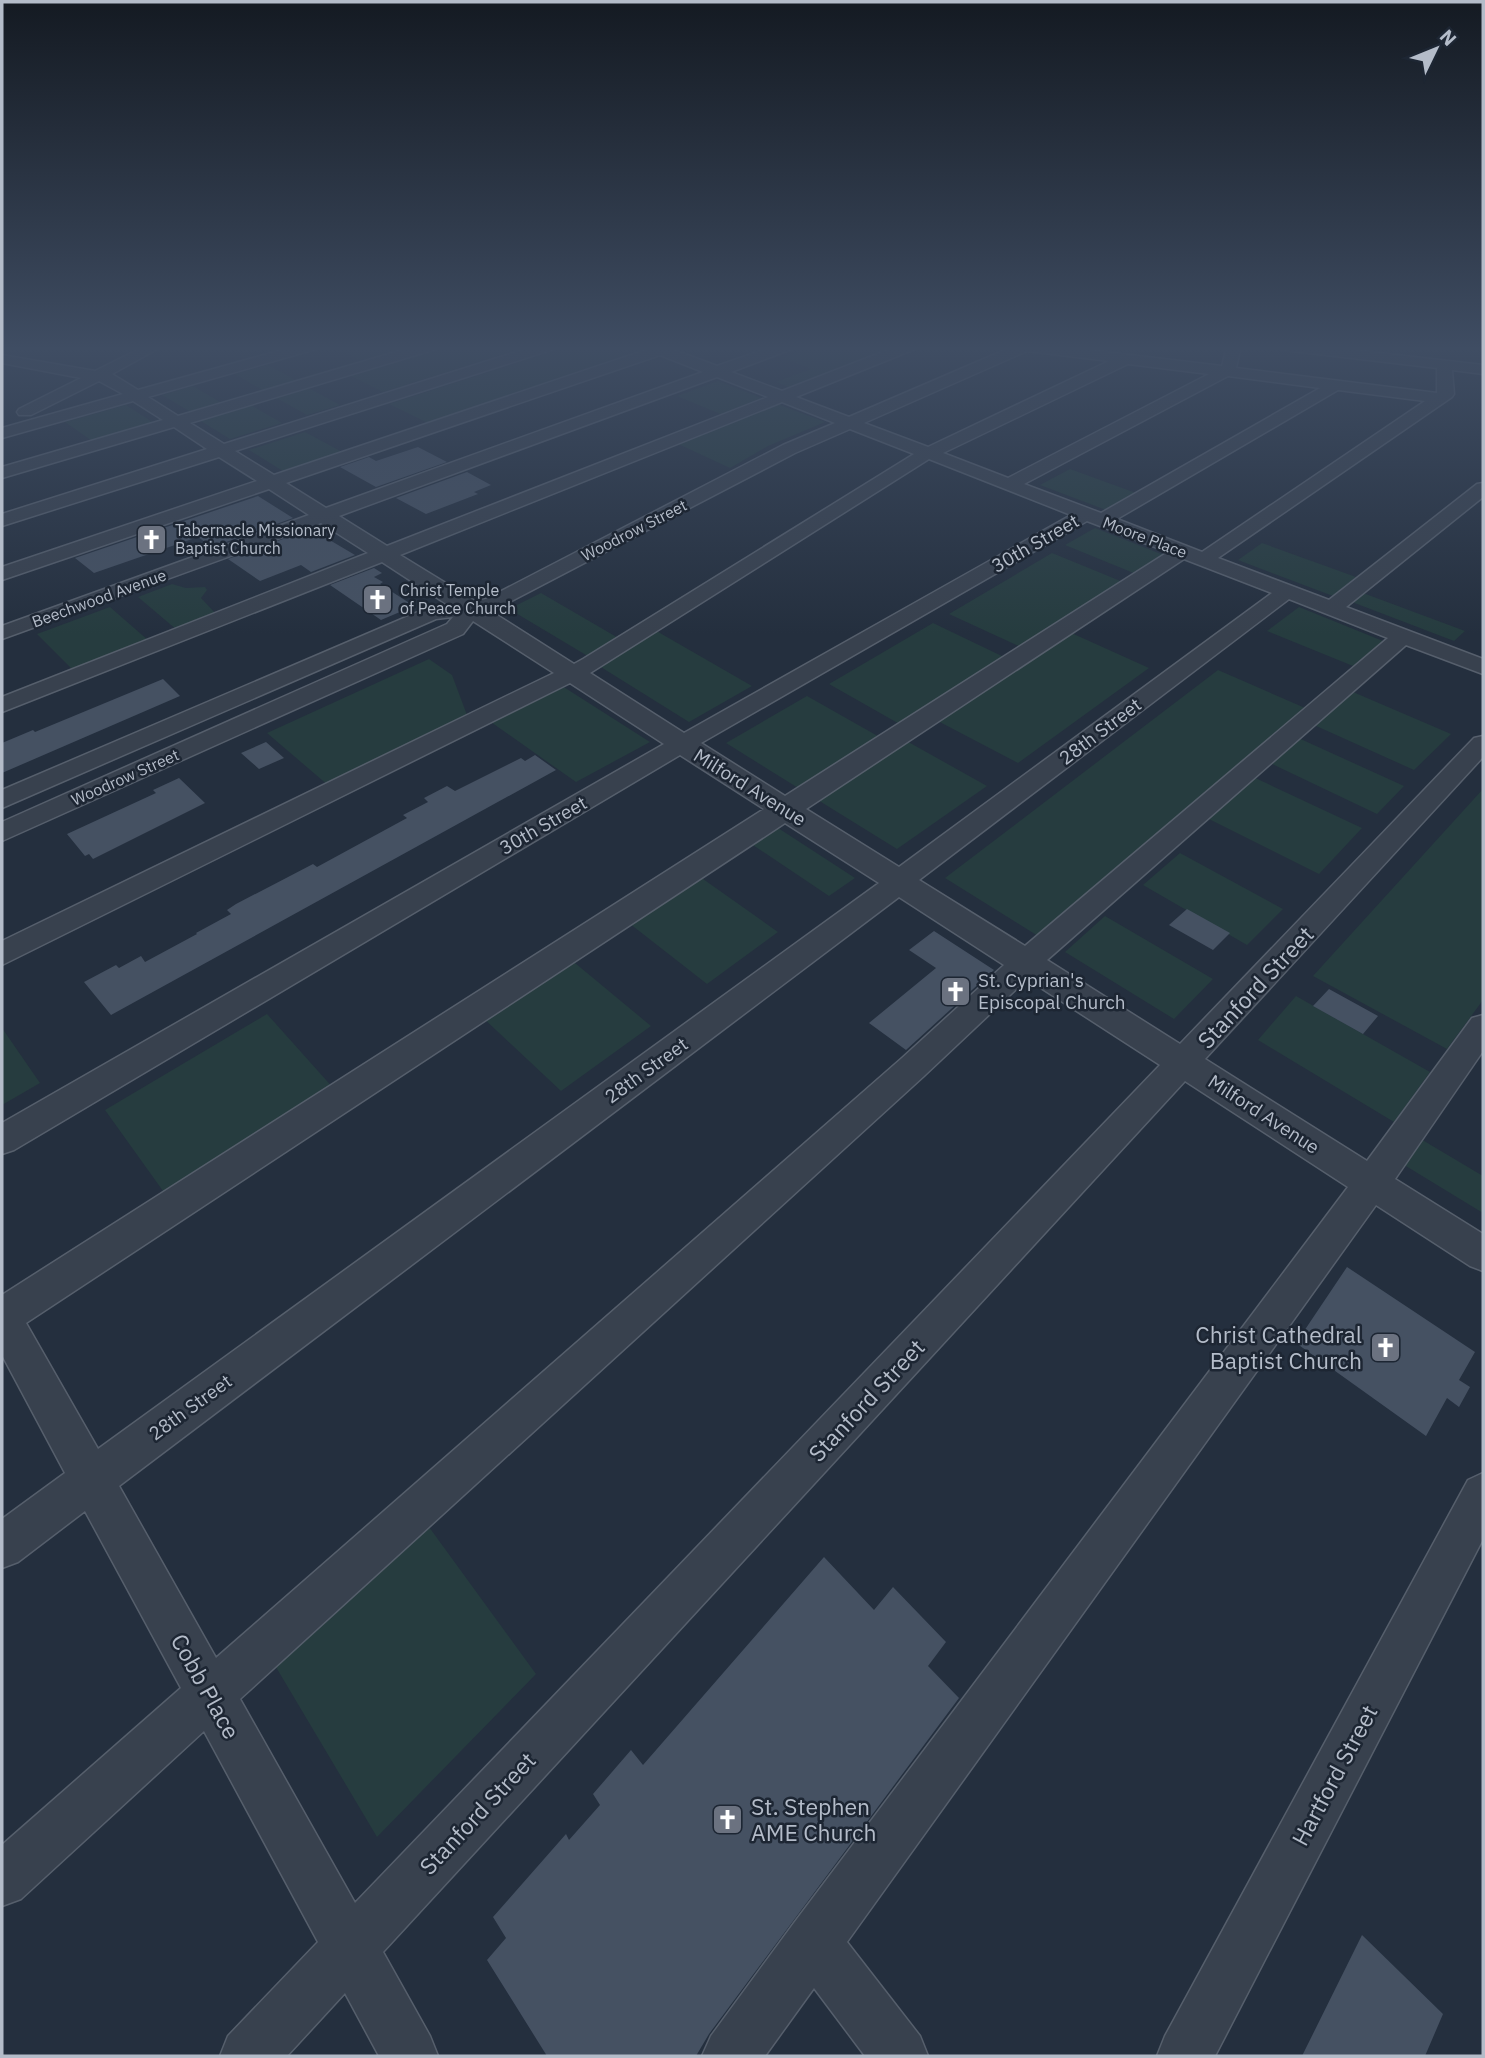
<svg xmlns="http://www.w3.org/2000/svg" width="1485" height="2058" font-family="'IBM Plex Sans',sans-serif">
<rect width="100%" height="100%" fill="#242f3e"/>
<!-- green -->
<path fill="#263c3f" d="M 332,346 L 403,346 L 411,349 L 366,363 Z
M 440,346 L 528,346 L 383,392 L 347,374 Z
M 570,346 L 603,346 L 630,356 L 430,424 L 389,404 Z
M 816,346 L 903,346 L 793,389 L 776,382 L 811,369 L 782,358 Z
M 268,365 L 301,383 L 267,393 L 235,374 Z
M 718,381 L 764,399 L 723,415 L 677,396 Z
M 303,385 L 340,405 L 307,415 L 271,395 Z
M 193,386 L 225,405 L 194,414 L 162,395 Z
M 772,402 L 825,422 L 768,446 L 730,468 L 674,442 Z
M 247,403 L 282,423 L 230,439 L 196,418 Z
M 126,405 L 157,425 L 95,443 L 65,422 Z
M 305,432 L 344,453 L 286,473 L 249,450 Z
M 1070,469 L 1136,493 L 1106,510 L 1040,485 Z
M 1095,528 L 1166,556 L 1136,574 L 1065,545 Z
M 1262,543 L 1356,577 L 1333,596 L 1238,560 Z
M 1052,553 L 1123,582 L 1021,647 L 949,614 Z
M 172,584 L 186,588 L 205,587 L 207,590 L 201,598 L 217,615 L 177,630 L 138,597 Z
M 541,593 L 620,639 L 591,658 L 509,609 Z
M 1363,593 L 1465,631 L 1454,641 L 1352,602 Z
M 110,607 L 149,641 L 74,671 L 37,634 Z
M 1299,607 L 1383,641 L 1353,666 L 1267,631 Z
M 933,623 L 1006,658 L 903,726 L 829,684 Z
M 653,629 L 752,686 L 689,722 L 596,664 Z
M 1067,631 L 1149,668 L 1018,763 L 934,719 Z
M 429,659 L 452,675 L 467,715 L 329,786 L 267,733 Z
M 1218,670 L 1312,711 L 1046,941 L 945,878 Z
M 559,684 L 650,742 L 576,782 L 488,720 Z
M 1353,692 L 1451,734 L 1414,770 L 1314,725 Z
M 807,696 L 883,739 L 803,791 L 726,743 Z
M 1294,736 L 1404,786 L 1377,814 L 1266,761 Z
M 903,739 L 987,786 L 897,849 L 813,797 Z
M 1251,776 L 1362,828 L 1319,874 L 1205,817 Z
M 1483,789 L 1483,1000 L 1447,1049 L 1313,976 Z
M 772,824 L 855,878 L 829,896 L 747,841 Z
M 1180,853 L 1283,909 L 1247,945 L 1143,885 Z
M 696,874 L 778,932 L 707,984 L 625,920 Z
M 1105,916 L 1213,979 L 1174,1019 L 1065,952 Z
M 569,958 L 651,1026 L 561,1091 L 480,1015 Z
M 1296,996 L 1430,1072 L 1394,1122 L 1258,1040 Z
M 267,1014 L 335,1090 L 168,1198 L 105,1110 Z
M 2,1028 L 40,1083 L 2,1105 Z
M 1414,1135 L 1483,1176 L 1483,1213 L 1396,1160 Z
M 421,1516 L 536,1674 L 377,1837 L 267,1652 Z"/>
<!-- building -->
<path fill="#455162" d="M 418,447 L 447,462 L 376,487 L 340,467 L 369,457 L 376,461 Z
M 467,472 L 491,485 L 474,492 L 478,494 L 426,514 L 396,498 Z
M 258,496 L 293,518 L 212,547 L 198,537 L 94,573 L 75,558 Z
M 311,529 L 355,555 L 311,572 L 301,565 L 260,581 L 228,559 Z
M 374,568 L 382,573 L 374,577 L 383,582 L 380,584 L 414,606 L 381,620 L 330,585 Z
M 163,679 L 180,696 L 2,773 L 2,743 L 33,730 L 35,732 Z
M 266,742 L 284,758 L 259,769 L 241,753 Z
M 535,755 L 556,770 L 111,1015 L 84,982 L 116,965 L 119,968 L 141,956 L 145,962 L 197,934 L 196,933 L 231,914 L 227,910 L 236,904 L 313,864 L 317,867 L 407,818 L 403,815 L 428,802 L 424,798 L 447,786 L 455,791 L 521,758 L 525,761 Z
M 179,778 L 205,803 L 93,859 L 89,854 L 85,856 L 67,834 L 156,793 L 153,790 Z
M 1187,909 L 1230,933 L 1213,950 L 1169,925 Z
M 934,931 L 994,970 L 906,1050 L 869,1023 L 936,968 L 909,950 Z
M 1329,989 L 1378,1016 L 1363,1034 L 1313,1006 Z
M 1347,1267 L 1475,1352 L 1459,1380 L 1470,1387 L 1459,1407 L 1447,1398 L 1426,1436 L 1296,1343 Z
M 824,1557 L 874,1610 L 893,1587 L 946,1642 L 928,1666 L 959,1698 L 709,2034 L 696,2056 L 547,2056 L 487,1960 L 506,1938 L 493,1917 L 566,1834 L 569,1840 L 600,1805 L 593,1794 L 631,1750 L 643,1765 Z
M 1362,1935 L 1443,2014 L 1425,2056 L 1302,2056 Z"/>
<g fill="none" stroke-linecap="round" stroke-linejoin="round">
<defs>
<path id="minor" d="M 145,346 L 163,346 L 112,374 L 138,390 L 296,346 L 318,346 L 316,349 L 148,397 L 178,416 L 416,346 L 438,346 L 436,349 L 190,423 L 224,444 L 535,346 L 556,346 L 554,349 L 235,451 L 274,475 L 646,350 L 643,346 L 678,346 L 674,350 L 717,366 L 774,346 L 794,346 L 792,349 L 731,372 L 782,391 L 898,346 L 917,346 L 915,349 L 796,397 L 849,417 L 1014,346 L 1055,346 L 1222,366 L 1227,346 L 1241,346 L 1236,368 L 1437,393 L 1437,368 L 1283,350 L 1276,346 L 1319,346 L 1483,365 L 1483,374 L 1452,370 L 1454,394 L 1452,397 L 1218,558 L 1329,600 L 1477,484 L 1483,483 L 1483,497 L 1346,607 L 1483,659 L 1483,674 L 1406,645 L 1047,960 L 1180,1044 L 1474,738 L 1483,736 L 1483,757 L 1205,1059 L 1367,1161 L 1472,1018 L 1483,1015 L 1483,1051 L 1395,1179 L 1483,1234 L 1483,1271 L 1470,1266 L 1376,1205 L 847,1942 L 920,2036 L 928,2056 L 865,2056 L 814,1988 L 765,2056 L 702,2056 L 711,2036 L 794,1923 L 1348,1187 L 1185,1081 L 383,1952 L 430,2036 L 438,2056 L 379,2056 L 345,1993 L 287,2056 L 220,2056 L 228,2036 L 318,1942 L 204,1731 L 21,1899 L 2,1906 L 2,1845 L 181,1688 L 85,1511 L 18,1562 L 2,1568 L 2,1519 L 65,1473 L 2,1355 L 2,1295 L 764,809 L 680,755 L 14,1150 L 2,1154 L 2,1123 L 664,744 L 570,683 L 2,965 L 2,941 L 554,673 L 473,621 L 463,634 L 2,841 L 2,822 L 447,624 L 453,617 L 436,619 L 2,808 L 2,790 L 425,609 L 448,605 L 382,562 L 2,712 L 2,697 L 368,553 L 321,523 L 2,639 L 2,626 L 309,515 L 269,489 L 2,580 L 2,567 L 257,481 L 219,457 L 2,526 L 2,514 L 207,449 L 174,427 L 2,478 L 2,467 L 163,420 L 133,401 L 2,438 L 2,428 L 123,394 L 99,381 L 31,415 L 19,415 L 17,412 L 19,409 L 81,378 L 2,363 L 2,355 L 95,371 ZM 1027,351 L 1109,361 L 928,447 L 864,423 ZM 660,355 L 703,372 L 326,508 L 286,483 ZM 1128,364 L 1209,374 L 1008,478 L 943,453 ZM 1228,376 L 1320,388 L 1101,513 L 1024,484 ZM 717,377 L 768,397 L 387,546 L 339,516 ZM 1338,390 L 1425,401 L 1202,552 L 1117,519 ZM 782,402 L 835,423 L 783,445 L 486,599 L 475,601 L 400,555 ZM 850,429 L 914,454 L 583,659 L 574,664 L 489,610 L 500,607 L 795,453 ZM 929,459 L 1071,515 L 684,733 L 590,673 ZM 1087,521 L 1168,552 L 785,796 L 701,743 ZM 1184,559 L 1272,593 L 899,867 L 806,809 ZM 1289,599 L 1388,638 L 1025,946 L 919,880 ZM 785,823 L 879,883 L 98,1449 L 26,1323 ZM 899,897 L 1004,965 L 902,1058 L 216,1658 L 119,1486 ZM 1027,979 L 1160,1065 L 355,1903 L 240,1699 L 924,1076 Z
M 1483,1473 L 1483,1539 L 1215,2056 L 1157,2056 L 1165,2036 L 1468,1480 Z"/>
</defs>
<!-- minor casing -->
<use href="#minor" stroke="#565f6c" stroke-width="3"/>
<!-- minor -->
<use href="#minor" fill="#38414e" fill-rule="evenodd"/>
</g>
<!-- sky -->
<linearGradient id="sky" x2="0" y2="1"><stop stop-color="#141a22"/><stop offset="0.55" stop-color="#3f4d63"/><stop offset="1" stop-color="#3f4d63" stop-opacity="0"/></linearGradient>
<rect width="1485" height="634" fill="url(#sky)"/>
<!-- icons -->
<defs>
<symbol id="church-square" viewBox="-11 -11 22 22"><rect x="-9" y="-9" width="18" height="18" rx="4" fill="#6b7280" stroke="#1d2633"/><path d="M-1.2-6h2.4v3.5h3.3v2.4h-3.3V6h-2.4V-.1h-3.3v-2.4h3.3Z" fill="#fff"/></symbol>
</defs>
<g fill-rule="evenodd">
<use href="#church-square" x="134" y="522" width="35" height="35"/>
<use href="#church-square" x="360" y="582" width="35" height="35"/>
<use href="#church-square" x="938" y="974" width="35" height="35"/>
<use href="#church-square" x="1368" y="1330" width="35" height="35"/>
<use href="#church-square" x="710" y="1802" width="35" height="35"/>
</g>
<g text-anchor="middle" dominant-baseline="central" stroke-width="5" stroke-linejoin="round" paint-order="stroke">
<!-- far-poi labels -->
<g font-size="16" fill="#b4bcc9" stroke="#1d2633" text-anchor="start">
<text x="175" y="530">Tabernacle Missionary<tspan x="175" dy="18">Baptist Church</tspan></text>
<text x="400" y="590">Christ Temple<tspan x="400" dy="18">of Peace Church</tspan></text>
</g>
<!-- far-street labels -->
<g font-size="16" fill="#b4bcc9" stroke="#1d2633">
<text transform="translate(634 530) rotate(-27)">Woodrow Street</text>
<text transform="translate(1145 537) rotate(21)">Moore Place</text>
<text transform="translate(99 598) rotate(-20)">Beechwood Avenue</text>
<text transform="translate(125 777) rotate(-24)">Woodrow Street</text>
</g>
<!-- street labels -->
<g font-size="19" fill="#b4bcc9" stroke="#1d2633">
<text transform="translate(1035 543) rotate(-30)">30th Street</text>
<text transform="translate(1100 731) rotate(-37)">28th Street</text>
<text transform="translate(750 787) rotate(32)">Milford Avenue</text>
<text transform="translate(543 825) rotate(-30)">30th Street</text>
<text transform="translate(646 1070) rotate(-36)">28th Street</text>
<text transform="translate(1264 1114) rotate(33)">Milford Avenue</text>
<text transform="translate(190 1407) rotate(-36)">28th Street</text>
</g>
<!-- poi labels -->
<g font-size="19" fill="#b4bcc9" stroke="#1d2633" text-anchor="start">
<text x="978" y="980">St. Cyprian's<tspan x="978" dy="22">Episcopal Church</tspan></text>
</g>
<!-- near-street labels -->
<g font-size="23" fill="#b4bcc9" stroke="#1d2633">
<text transform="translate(1255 987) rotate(-47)">Stanford Street</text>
<text transform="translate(866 1400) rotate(-47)">Stanford Street</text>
<text transform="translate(206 1686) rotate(61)">Cobb Place</text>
<text transform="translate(1334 1775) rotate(-62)">Hartford Street</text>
<text transform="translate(477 1813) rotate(-47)">Stanford Street</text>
</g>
<!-- near-poi labels -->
<g font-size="23" fill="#b4bcc9" stroke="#1d2633" text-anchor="end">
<text x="1362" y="1334">Christ Cathedral<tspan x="1362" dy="26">Baptist Church</tspan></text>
<text x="751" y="1806" text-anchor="start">St. Stephen<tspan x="751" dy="26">AME Church</tspan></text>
</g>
</g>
<!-- border -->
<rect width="1485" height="2058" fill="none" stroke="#b4bcc9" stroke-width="7"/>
<!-- north arrow -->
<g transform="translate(1436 49) rotate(47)" stroke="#1d2633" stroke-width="5" paint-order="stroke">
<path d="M0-5L12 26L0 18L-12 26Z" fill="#b4bcc9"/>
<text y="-10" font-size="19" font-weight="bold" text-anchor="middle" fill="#b4bcc9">N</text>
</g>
</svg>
